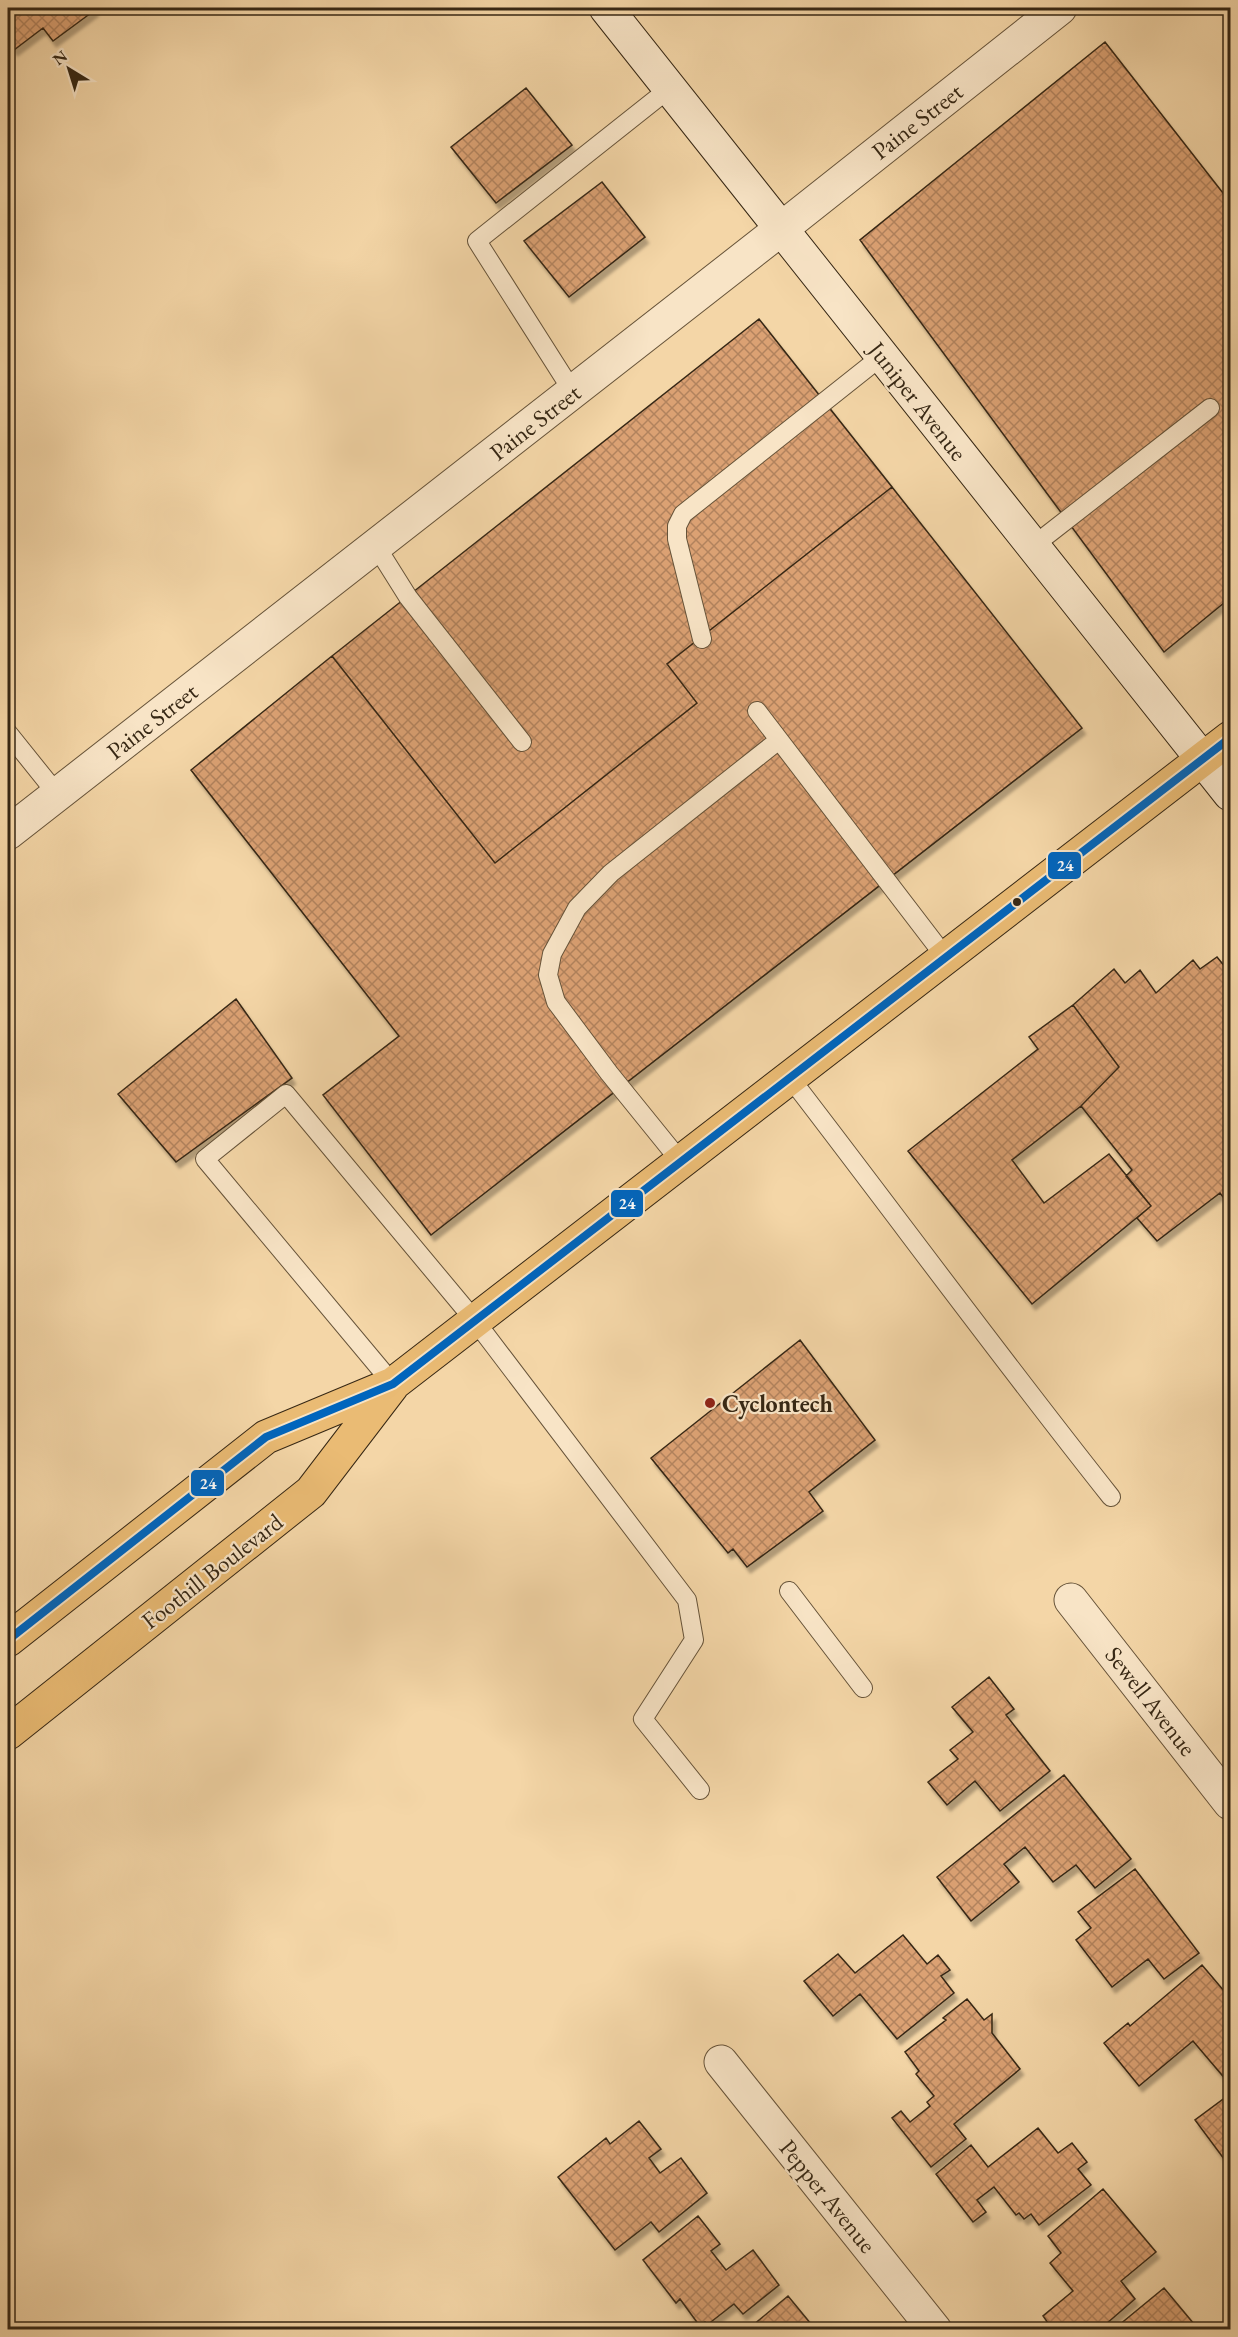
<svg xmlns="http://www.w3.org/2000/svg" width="1238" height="2337" font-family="'EB Garamond',serif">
<defs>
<pattern id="building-cross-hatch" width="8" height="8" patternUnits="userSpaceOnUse" patternTransform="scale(1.5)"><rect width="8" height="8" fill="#dba173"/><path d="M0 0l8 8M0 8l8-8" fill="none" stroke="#b2835d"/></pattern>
<filter id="shadow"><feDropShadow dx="3.5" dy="6" stdDeviation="1.5" flood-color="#0004"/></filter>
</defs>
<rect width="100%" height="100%" fill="#f4d6a7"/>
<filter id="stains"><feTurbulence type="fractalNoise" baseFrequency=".00333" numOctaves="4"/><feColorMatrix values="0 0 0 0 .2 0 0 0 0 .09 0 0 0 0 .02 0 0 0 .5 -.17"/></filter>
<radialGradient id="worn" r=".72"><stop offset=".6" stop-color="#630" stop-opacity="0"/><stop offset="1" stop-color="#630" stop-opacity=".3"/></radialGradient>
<!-- building -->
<path fill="url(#building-cross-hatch)" stroke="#362714" stroke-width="1.5" filter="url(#shadow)" d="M 8,8 L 93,8 L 95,10 L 53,41 L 43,28 L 14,50 L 8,42 Z
M 1105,42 L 1230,202 L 1230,598 L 1164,652 L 860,240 Z
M 526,88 L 572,145 L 496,203 L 451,147 Z
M 602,182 L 645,237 L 569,297 L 524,241 Z
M 759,319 L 892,487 L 667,664 L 697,703 L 495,863 L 332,656 Z
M 892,487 L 1082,728 L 431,1235 L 323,1095 L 399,1036 L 191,770 L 332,656 L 495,863 L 697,703 L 667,664 Z
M 1217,957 L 1230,973 L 1230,1206 L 1220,1193 L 1157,1241 L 1137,1218 L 1151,1206 L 1126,1176 L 1132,1170 L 1081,1106 L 1119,1067 L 1073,1005 L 1114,969 L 1125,983 L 1140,970 L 1156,993 L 1193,960 L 1200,969 Z
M 236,999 L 292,1078 L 176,1162 L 118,1094 Z
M 1073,1005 L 1119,1067 L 1081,1106 L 1012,1160 L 1044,1203 L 1109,1154 L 1151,1206 L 1032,1304 L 908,1151 L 1038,1049 L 1029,1037 Z
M 800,1340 L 875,1440 L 809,1492 L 823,1511 L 747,1567 L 733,1549 L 728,1553 L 651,1458 Z
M 989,1677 L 1014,1709 L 1006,1715 L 1050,1771 L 1000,1811 L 975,1781 L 947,1805 L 928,1782 L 958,1759 L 950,1750 L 973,1732 L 952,1707 Z
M 1064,1775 L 1131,1859 L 1095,1888 L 1076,1865 L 1053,1882 L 1025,1847 L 1004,1864 L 1019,1882 L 971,1921 L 937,1877 Z
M 1135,1869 L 1199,1953 L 1164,1979 L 1148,1959 L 1112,1987 L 1076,1940 L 1091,1928 L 1078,1912 Z
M 903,1935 L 927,1964 L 938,1955 L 950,1970 L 941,1976 L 954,1993 L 897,2039 L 860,1994 L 833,2016 L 804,1981 L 838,1954 L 855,1973 Z
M 1202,1965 L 1230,1998 L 1230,2077 L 1227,2081 L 1193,2041 L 1139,2086 L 1104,2043 L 1128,2023 L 1130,2026 Z
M 967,1999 L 984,2020 L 992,2014 L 992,2033 L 1020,2069 L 954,2124 L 966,2139 L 931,2167 L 892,2118 L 901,2111 L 910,2122 L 930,2106 L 927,2102 L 934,2096 L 916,2074 L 919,2071 L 905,2052 L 946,2020 L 943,2018 Z
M 1230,2094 L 1230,2167 L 1195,2120 Z
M 639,2121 L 661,2149 L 649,2158 L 660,2173 L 681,2158 L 707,2193 L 659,2232 L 651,2222 L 615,2250 L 558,2177 L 606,2138 L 610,2144 Z
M 1038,2128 L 1058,2153 L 1072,2143 L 1087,2162 L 1078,2169 L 1091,2185 L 1039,2225 L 1031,2214 L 1024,2219 L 1019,2213 L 1016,2215 L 994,2187 L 977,2200 L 986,2212 L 973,2222 L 936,2174 L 971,2145 L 988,2167 Z
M 1103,2189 L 1156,2252 L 1121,2281 L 1135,2299 L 1099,2330 L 1053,2330 L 1043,2316 L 1073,2291 L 1050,2263 L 1061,2253 L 1048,2236 Z
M 698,2216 L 720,2244 L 711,2251 L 726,2270 L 753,2250 L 779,2285 L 743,2314 L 734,2304 L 707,2325 L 705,2322 L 699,2325 L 680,2299 L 676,2303 L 643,2260 Z
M 1164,2288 L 1194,2324 L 1187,2330 L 1113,2330 Z
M 788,2296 L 816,2330 L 747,2330 Z"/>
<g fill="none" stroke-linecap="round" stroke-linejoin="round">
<defs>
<path id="lane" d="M 573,392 L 477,241 L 670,88
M 376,546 L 408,597 L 522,742
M 1033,546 L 1210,408
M 702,639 L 677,539 L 677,526 L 683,514 L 882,356
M 757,711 L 946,958
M 8,733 L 57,794
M 791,1079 C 898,1218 1002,1360 1111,1497
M 681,1162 L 609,1073 L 556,1002 L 548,975 L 552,954 L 577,908 L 611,873 L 779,740
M 393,1384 L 205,1159 L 286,1094 L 476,1322 L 687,1600 L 694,1640 L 643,1719 L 700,1790
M 789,1591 L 863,1688"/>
<path id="street" d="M 8,833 L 781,229 L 1060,8
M 1071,1600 L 1230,1803
M 721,2062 L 935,2330"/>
<path id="secondary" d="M 606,8 L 1230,794"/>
<path id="primary" d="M 8,1640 L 266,1437 L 393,1384 L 1230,738
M 8,1733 L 311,1492 L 392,1386"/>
</defs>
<!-- lane casing -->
<use href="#lane" stroke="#665339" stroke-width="20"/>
<!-- street casing -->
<use href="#street" stroke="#665339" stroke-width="35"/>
<!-- secondary casing -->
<use href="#secondary" stroke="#362714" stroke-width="35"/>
<!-- primary casing -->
<use href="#primary" stroke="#362714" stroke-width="35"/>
<!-- lane -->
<use href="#lane" stroke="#f8e4c6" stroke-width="18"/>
<!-- street -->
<use href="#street" stroke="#f8e4c6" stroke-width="33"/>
<!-- secondary -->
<use href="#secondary" stroke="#f8e4c6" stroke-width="33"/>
<!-- primary -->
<use href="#primary" stroke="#eabb74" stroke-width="33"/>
<defs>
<path id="bus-1" d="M 8,1640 L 266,1437 L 393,1384 L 1230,738"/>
</defs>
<!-- bus-1 casing -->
<use href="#bus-1" stroke="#f8e4c6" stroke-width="12"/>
<!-- bus-1 -->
<use href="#bus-1" stroke="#0065bd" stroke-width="8"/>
</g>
<!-- markers -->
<circle fill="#362714" stroke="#f8e4c6" stroke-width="2" cx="1017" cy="902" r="5"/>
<circle fill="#8f2418" stroke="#f8e4c6" stroke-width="2" cx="710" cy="1403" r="6"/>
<g text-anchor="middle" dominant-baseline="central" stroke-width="4.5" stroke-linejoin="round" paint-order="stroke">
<!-- street labels -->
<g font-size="24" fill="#362714" stroke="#f8e4c6">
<text transform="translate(917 121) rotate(-38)">Paine Street</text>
<text transform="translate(918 401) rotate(52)">Juniper Avenue</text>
<text transform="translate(535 422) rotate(-38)">Paine Street</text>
<text transform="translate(152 721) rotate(-38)">Paine Street</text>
<text transform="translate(212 1571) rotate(-38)">Foothill Boulevard</text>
<text transform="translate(1151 1701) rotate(52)">Sewell Avenue</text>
<text transform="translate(828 2196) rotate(51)">Pepper Avenue</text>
</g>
<!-- poi labels -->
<g font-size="24" font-weight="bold" fill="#362714" stroke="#f8e4c6" text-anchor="start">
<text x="722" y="1403">Cyclontech</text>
</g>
</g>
<g stroke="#f8e4c6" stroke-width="2">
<rect x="1047" y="851" width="35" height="29" rx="6" fill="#0065bd"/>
<rect x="610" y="1189" width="34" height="29" rx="6" fill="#0065bd"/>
<rect x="190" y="1469" width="35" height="28" rx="6" fill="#0065bd"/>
</g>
<g font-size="16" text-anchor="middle" font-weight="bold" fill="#fff">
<text x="1065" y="871">24</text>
<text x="627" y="1209">24</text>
<text x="208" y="1489">24</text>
</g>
<!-- margin -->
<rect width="1238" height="2337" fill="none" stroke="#f4d6a7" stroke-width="30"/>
<rect x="9" y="9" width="1220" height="2319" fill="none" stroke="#362714" stroke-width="3"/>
<rect x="15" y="15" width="1208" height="2307" fill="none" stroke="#362714" stroke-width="1.5"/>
<!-- north arrow -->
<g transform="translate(69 69) rotate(322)" stroke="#f8e4c6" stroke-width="4.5" paint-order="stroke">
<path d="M0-4.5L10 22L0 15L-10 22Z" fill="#362714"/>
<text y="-9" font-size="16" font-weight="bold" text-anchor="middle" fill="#362714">N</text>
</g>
<rect width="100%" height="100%" filter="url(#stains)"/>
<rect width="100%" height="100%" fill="url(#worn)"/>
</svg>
